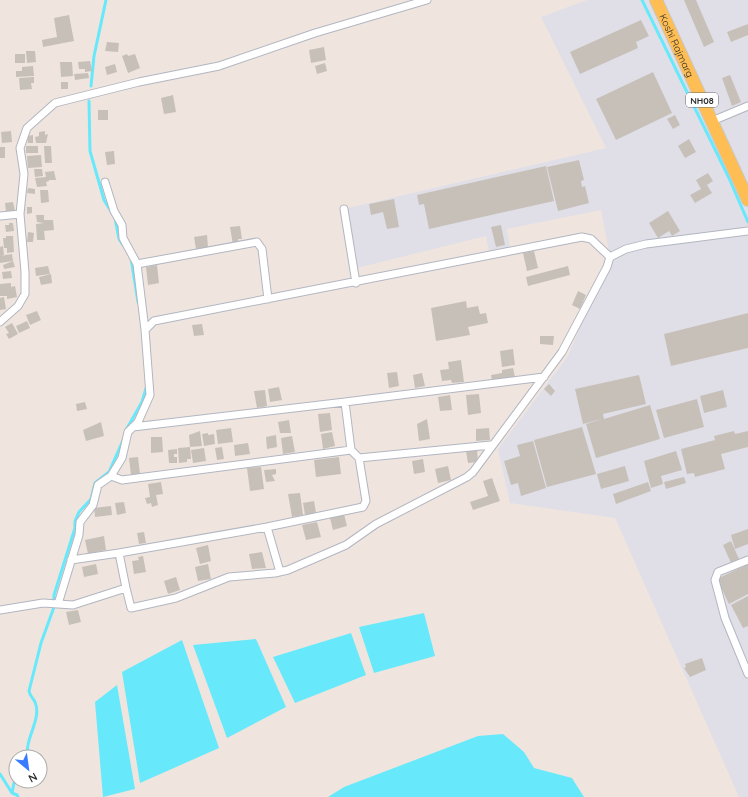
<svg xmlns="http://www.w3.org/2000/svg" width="748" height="797" font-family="Quicksand,sans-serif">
<rect width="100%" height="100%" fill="#efe5de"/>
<!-- industrial -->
<path fill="#e0dfe7" d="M 587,0 L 748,0 L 748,797 L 739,797 L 615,518 L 510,503 L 498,449 L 568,356 L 610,257 L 601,210 L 507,229 L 510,248 L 489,252 L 486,236 L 353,269 L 344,209 L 606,148 L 541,17 Z"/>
<!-- water -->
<path fill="#67e9fb" d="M 424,613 L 435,656 L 374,673 L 359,627 Z
M 351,633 L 366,675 L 295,703 L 273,657 Z
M 256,639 L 286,707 L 227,738 L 193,645 Z
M 182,640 L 219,748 L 140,783 L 122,672 Z
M 117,685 L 135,789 L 103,797 L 95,702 Z
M 503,734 L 524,752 L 534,768 L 572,778 L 584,797 L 328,797 L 344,787 L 478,736 Z"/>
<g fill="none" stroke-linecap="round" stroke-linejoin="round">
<!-- stream -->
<path stroke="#67e9fb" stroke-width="3" d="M 642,0 L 729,178 L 748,222
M 91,86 L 94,56 L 106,0
M 89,101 L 90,151 L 104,200 L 112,213
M 115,218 L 119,239 L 123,245
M 131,258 L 138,302
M 126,430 L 142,402 L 147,385
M 26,757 C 28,753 27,750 28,745 C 30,732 41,716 35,702 C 33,698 30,696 29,691 L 41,643 L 54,607 L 54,595 L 75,528 L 75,521 L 79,512 L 91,499 L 95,483 L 109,472 L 124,438
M 16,773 L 12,793 L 17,795 L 18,797
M 0,774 L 12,793"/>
</g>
<!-- building -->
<path fill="#c7c0b9" d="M 684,0 L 696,0 L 714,42 L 704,47 Z
M 69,15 L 74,41 L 43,47 L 42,40 L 57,37 L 54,18 Z
M 641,20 L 649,36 L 636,42 L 638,48 L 580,74 L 570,52 Z
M 748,24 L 748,35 L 731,42 L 727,32 Z
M 107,42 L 119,43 L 118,52 L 105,51 Z
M 324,47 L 326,60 L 311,63 L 309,50 Z
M 26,51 L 35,51 L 36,62 L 27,63 Z
M 15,54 L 25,54 L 25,63 L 15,63 Z
M 127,54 L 128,56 L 135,54 L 140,68 L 128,73 L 122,56 Z
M 90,61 L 92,71 L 85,72 L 85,69 L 79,69 L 78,62 Z
M 60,62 L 72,62 L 73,76 L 61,77 Z
M 325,63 L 327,71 L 317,74 L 315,66 Z
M 115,64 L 117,72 L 107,75 L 105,67 Z
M 33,66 L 34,76 L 16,77 L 16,71 L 22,71 L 22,67 Z
M 653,72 L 672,113 L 616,140 L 596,99 Z
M 88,73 L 89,78 L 75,80 L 74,74 Z
M 730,75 L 741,102 L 732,106 L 722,78 Z
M 34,77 L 34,83 L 31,83 L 32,89 L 20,90 L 19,78 Z
M 61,82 L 68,82 L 68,89 L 61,89 Z
M 173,95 L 176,112 L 164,114 L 161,98 Z
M 98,110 L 108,110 L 108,120 L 98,120 Z
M 675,115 L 680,125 L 673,129 L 667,119 Z
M 11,131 L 12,142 L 2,143 L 1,132 Z
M 45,131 L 45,135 L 48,134 L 46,143 L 36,143 L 35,137 L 39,136 L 39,132 Z
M 33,135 L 33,143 L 28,143 L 27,136 Z
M 689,139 L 696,152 L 685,158 L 678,146 Z
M 26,146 L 38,146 L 38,153 L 26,153 Z
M 44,146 L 51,146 L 52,163 L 45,163 Z
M 0,147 L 5,147 L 5,158 L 0,158 Z
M 114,151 L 115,164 L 107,165 L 105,152 Z
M 41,155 L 42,167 L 28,168 L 27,156 Z
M 579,160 L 584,180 L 581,181 L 582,187 L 585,186 L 589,203 L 558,211 L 547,167 Z
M 546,166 L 554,201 L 429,229 L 424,204 L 419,205 L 417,195 Z
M 34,169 L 42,169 L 43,176 L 35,177 Z
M 54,171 L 56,180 L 49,180 L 49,181 L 46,182 L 47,186 L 37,187 L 35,178 L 46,177 L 45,172 Z
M 708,173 L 713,181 L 707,185 L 712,193 L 695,203 L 690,195 L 701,189 L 696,180 Z
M 28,188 L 35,189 L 35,194 L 27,193 Z
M 40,190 L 48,190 L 49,202 L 41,203 Z
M 394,199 L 399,227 L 387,229 L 383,212 L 371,215 L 369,204 Z
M 13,202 L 15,211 L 6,212 L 5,203 Z
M 27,207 L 32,207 L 32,213 L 27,214 Z
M 668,211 L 680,231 L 672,236 L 669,231 L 658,238 L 649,223 Z
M 36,215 L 44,215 L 44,220 L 53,220 L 54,230 L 44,231 L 45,240 L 37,240 L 36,224 L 44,223 L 37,222 Z
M 9,223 L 13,223 L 14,231 L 6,232 L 5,225 L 9,225 Z
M 501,225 L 505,245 L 496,247 L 491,227 Z
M 240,226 L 242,239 L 238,239 L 238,244 L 233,245 L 230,227 Z
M 28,232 L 34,233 L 33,242 L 27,242 Z
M 207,235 L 208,247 L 196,249 L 194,237 Z
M 6,236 L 13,236 L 14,252 L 7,253 L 7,248 L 4,248 L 3,238 L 6,238 Z
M 3,246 L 4,255 L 0,256 L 0,247 Z
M 534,251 L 538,268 L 527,271 L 523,253 Z
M 12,254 L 13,261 L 0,263 L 0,256 Z
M 13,261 L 15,267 L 4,269 L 3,265 Z
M 157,265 L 159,283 L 148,285 L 146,267 Z
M 48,266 L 50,274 L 36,276 L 35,268 Z
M 568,266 L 570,275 L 528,286 L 526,277 Z
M 11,271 L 12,278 L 3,279 L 2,272 Z
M 51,274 L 52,283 L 41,285 L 39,277 Z
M 11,283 L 11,287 L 15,286 L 17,297 L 7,299 L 7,296 L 0,296 L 0,284 Z
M 578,291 L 586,295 L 580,309 L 572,305 Z
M 4,297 L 6,309 L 0,310 L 0,298 Z
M 466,301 L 467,308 L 478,306 L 480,314 L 486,313 L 488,323 L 468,327 L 470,335 L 436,341 L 431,308 Z
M 37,311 L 41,320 L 30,325 L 26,315 Z
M 748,313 L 748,348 L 671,366 L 664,334 Z
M 27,321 L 30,328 L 19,333 L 16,326 Z
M 12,323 L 18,334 L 9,339 L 6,334 L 9,333 L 5,327 Z
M 202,324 L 204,335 L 194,336 L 192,325 Z
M 540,336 L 554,336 L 553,345 L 540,344 Z
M 513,349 L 515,365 L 502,367 L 500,351 Z
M 461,360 L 464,382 L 452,383 L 451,380 L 442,381 L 440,370 L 449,369 L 448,362 Z
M 513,368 L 515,377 L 492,380 L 491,375 L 502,373 L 502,370 Z
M 397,372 L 399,386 L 389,388 L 387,373 Z
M 422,373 L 425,386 L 415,388 L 413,375 Z
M 639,375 L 646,404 L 603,414 L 604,419 L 650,405 L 660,439 L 596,458 L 586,424 L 602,419 L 583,424 L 575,389 Z
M 549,384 L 555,391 L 551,396 L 544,389 Z
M 279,387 L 282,400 L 270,402 L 268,389 Z
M 265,390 L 267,406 L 257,408 L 254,391 Z
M 723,390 L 727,407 L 704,413 L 700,396 Z
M 479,394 L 481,413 L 468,415 L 466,395 Z
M 450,395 L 452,410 L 440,411 L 438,397 Z
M 697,399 L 704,427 L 664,438 L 656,410 Z
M 85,402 L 87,409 L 77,411 L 76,404 Z
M 330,413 L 332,430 L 320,432 L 318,414 Z
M 427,419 L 430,439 L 419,441 L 417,424 Z
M 289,420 L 291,433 L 280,433 L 278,422 Z
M 101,422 L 104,436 L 86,441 L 83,430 Z
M 582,427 L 596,474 L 547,487 L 534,440 Z
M 231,428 L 233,442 L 218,444 L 216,430 Z
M 489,428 L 490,440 L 476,441 L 476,429 Z
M 200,431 L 202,446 L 190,447 L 189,435 Z
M 734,431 L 735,434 L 748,431 L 748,447 L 721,454 L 725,469 L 695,477 L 694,473 L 687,474 L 681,449 L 715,440 L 714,436 Z
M 332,432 L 335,446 L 323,449 L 321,434 Z
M 208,433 L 208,435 L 214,434 L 215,444 L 204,446 L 202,434 Z
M 276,435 L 277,447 L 267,449 L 266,437 Z
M 292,436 L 295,452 L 283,454 L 281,438 Z
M 151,437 L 162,437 L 163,452 L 151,453 Z
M 533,441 L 546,488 L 521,496 L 518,483 L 511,485 L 504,461 L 520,456 L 517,445 Z
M 248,443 L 250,454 L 235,456 L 234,445 Z
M 190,447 L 191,459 L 187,459 L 187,462 L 179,463 L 178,448 Z
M 222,447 L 224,459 L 217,460 L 215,448 Z
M 204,448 L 206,461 L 193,463 L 191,450 Z
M 177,449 L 177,454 L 174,454 L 174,457 L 177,457 L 177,463 L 169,463 L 168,450 Z
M 477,449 L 478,462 L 468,463 L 466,451 Z
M 676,451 L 682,470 L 661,476 L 663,484 L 651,488 L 644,461 Z
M 138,457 L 140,474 L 131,475 L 129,458 Z
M 339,457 L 341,474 L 316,477 L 314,460 Z
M 423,459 L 425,472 L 414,474 L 412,461 Z
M 448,466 L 451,480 L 438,483 L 435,469 Z
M 625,466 L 629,481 L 601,489 L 597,474 Z
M 261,467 L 264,489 L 250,491 L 247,468 Z
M 276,469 L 276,474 L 272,475 L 275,481 L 266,482 L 264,470 Z
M 684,477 L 686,483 L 666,489 L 664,482 Z
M 492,478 L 500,501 L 473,510 L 470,502 L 488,496 L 483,481 Z
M 161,482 L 163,494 L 156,495 L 158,505 L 152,507 L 151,503 L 147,504 L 145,498 L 150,497 L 148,484 Z
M 648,482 L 651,491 L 616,504 L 613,494 Z
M 300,493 L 303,515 L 292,517 L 288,494 Z
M 314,501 L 316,513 L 305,515 L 303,503 Z
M 124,502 L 126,513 L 117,515 L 115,503 Z
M 111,506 L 112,515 L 95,517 L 94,508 Z
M 344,514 L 347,526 L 333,530 L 330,518 Z
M 317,522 L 321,537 L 306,540 L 302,525 Z
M 748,529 L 748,544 L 735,549 L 731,535 Z
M 144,532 L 146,543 L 139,544 L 137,533 Z
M 104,536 L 106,550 L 88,554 L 85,540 Z
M 731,541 L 739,559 L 731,563 L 723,545 Z
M 208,545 L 211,561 L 200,564 L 196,548 Z
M 262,552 L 266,568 L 252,569 L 249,554 Z
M 143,556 L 146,572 L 134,574 L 132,561 L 139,560 L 138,557 Z
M 96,564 L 98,574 L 84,577 L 82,567 Z
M 208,564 L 211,579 L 198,581 L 195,567 Z
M 748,564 L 748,594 L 729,604 L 717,579 Z
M 176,577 L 180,590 L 168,594 L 164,581 Z
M 748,596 L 748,626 L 743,628 L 731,605 Z
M 78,610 L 81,622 L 69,625 L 66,612 Z
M 702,658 L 706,670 L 690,677 L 684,668 L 686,667 L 685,664 Z"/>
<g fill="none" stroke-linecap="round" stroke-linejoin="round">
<defs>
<path id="street" d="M 712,121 L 748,106
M 105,182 L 114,211 L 122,225 L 123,238 L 137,264
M 344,209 L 356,283
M 0,216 L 20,214
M 0,322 L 18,306 L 25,294 L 25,272 L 20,214 L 24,174 L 20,148 L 27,128 L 55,103 L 139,82 L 219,66 L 315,33 L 427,0
M 145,330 L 137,264 L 257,242 L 262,249 L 268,299
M 345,402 L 544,377
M 133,427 L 345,402 L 351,450
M 111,476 L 122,480 L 351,450 L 359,458 L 491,445
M 71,560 L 119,553
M 748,560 L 718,572 L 715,580 L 725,618 L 748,674
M 280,572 L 267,527 L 363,507 L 366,501 L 359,458
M 126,588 L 119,553 L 267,527
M 58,604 L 79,535 L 80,522 L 93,505 L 98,485 L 111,476 L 122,458 L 128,432 L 138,422 L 150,395 L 145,330 L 154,321 L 582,237 L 591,239 L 610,257
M 0,610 L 43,603 L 73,605 L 126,588 L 131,608 L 176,598 L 229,577 L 275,573 L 288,570 L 346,545 L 376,524 L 467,477 L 473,472 L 562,352 L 607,267 L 610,257 L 626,249 L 646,244 L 748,231"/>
<g id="primary">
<path id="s1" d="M 656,0 L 748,200"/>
</g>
</defs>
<!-- street casing -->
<use href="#street" stroke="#b2b6c1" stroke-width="9"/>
<!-- primary casing -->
<use href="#primary" stroke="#c8c8c8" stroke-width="14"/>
<!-- street -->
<use href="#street" stroke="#fff" stroke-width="7"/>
<!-- primary -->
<use href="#primary" stroke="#ffbe53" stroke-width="12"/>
</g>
<g text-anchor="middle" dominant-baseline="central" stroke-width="3" stroke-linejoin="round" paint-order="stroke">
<!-- shield labels -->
<rect fill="#fff" stroke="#6b6b6b" stroke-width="1" x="686" y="93" width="32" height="14" rx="3"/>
<g font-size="9" font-weight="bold" fill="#2c2c2c">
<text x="702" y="100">NH08</text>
</g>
<!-- street labels -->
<g font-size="10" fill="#2c2c2c" stroke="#fff">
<text stroke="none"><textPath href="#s1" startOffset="50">Koshi Rajmarg</textPath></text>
</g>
</g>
<!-- north arrow -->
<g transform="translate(28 769) rotate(151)"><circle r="19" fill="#ffffff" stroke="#ababab"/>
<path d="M0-3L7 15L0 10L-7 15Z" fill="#3b7bff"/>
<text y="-6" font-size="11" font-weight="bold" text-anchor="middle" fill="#2c2c2c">N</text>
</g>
</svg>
